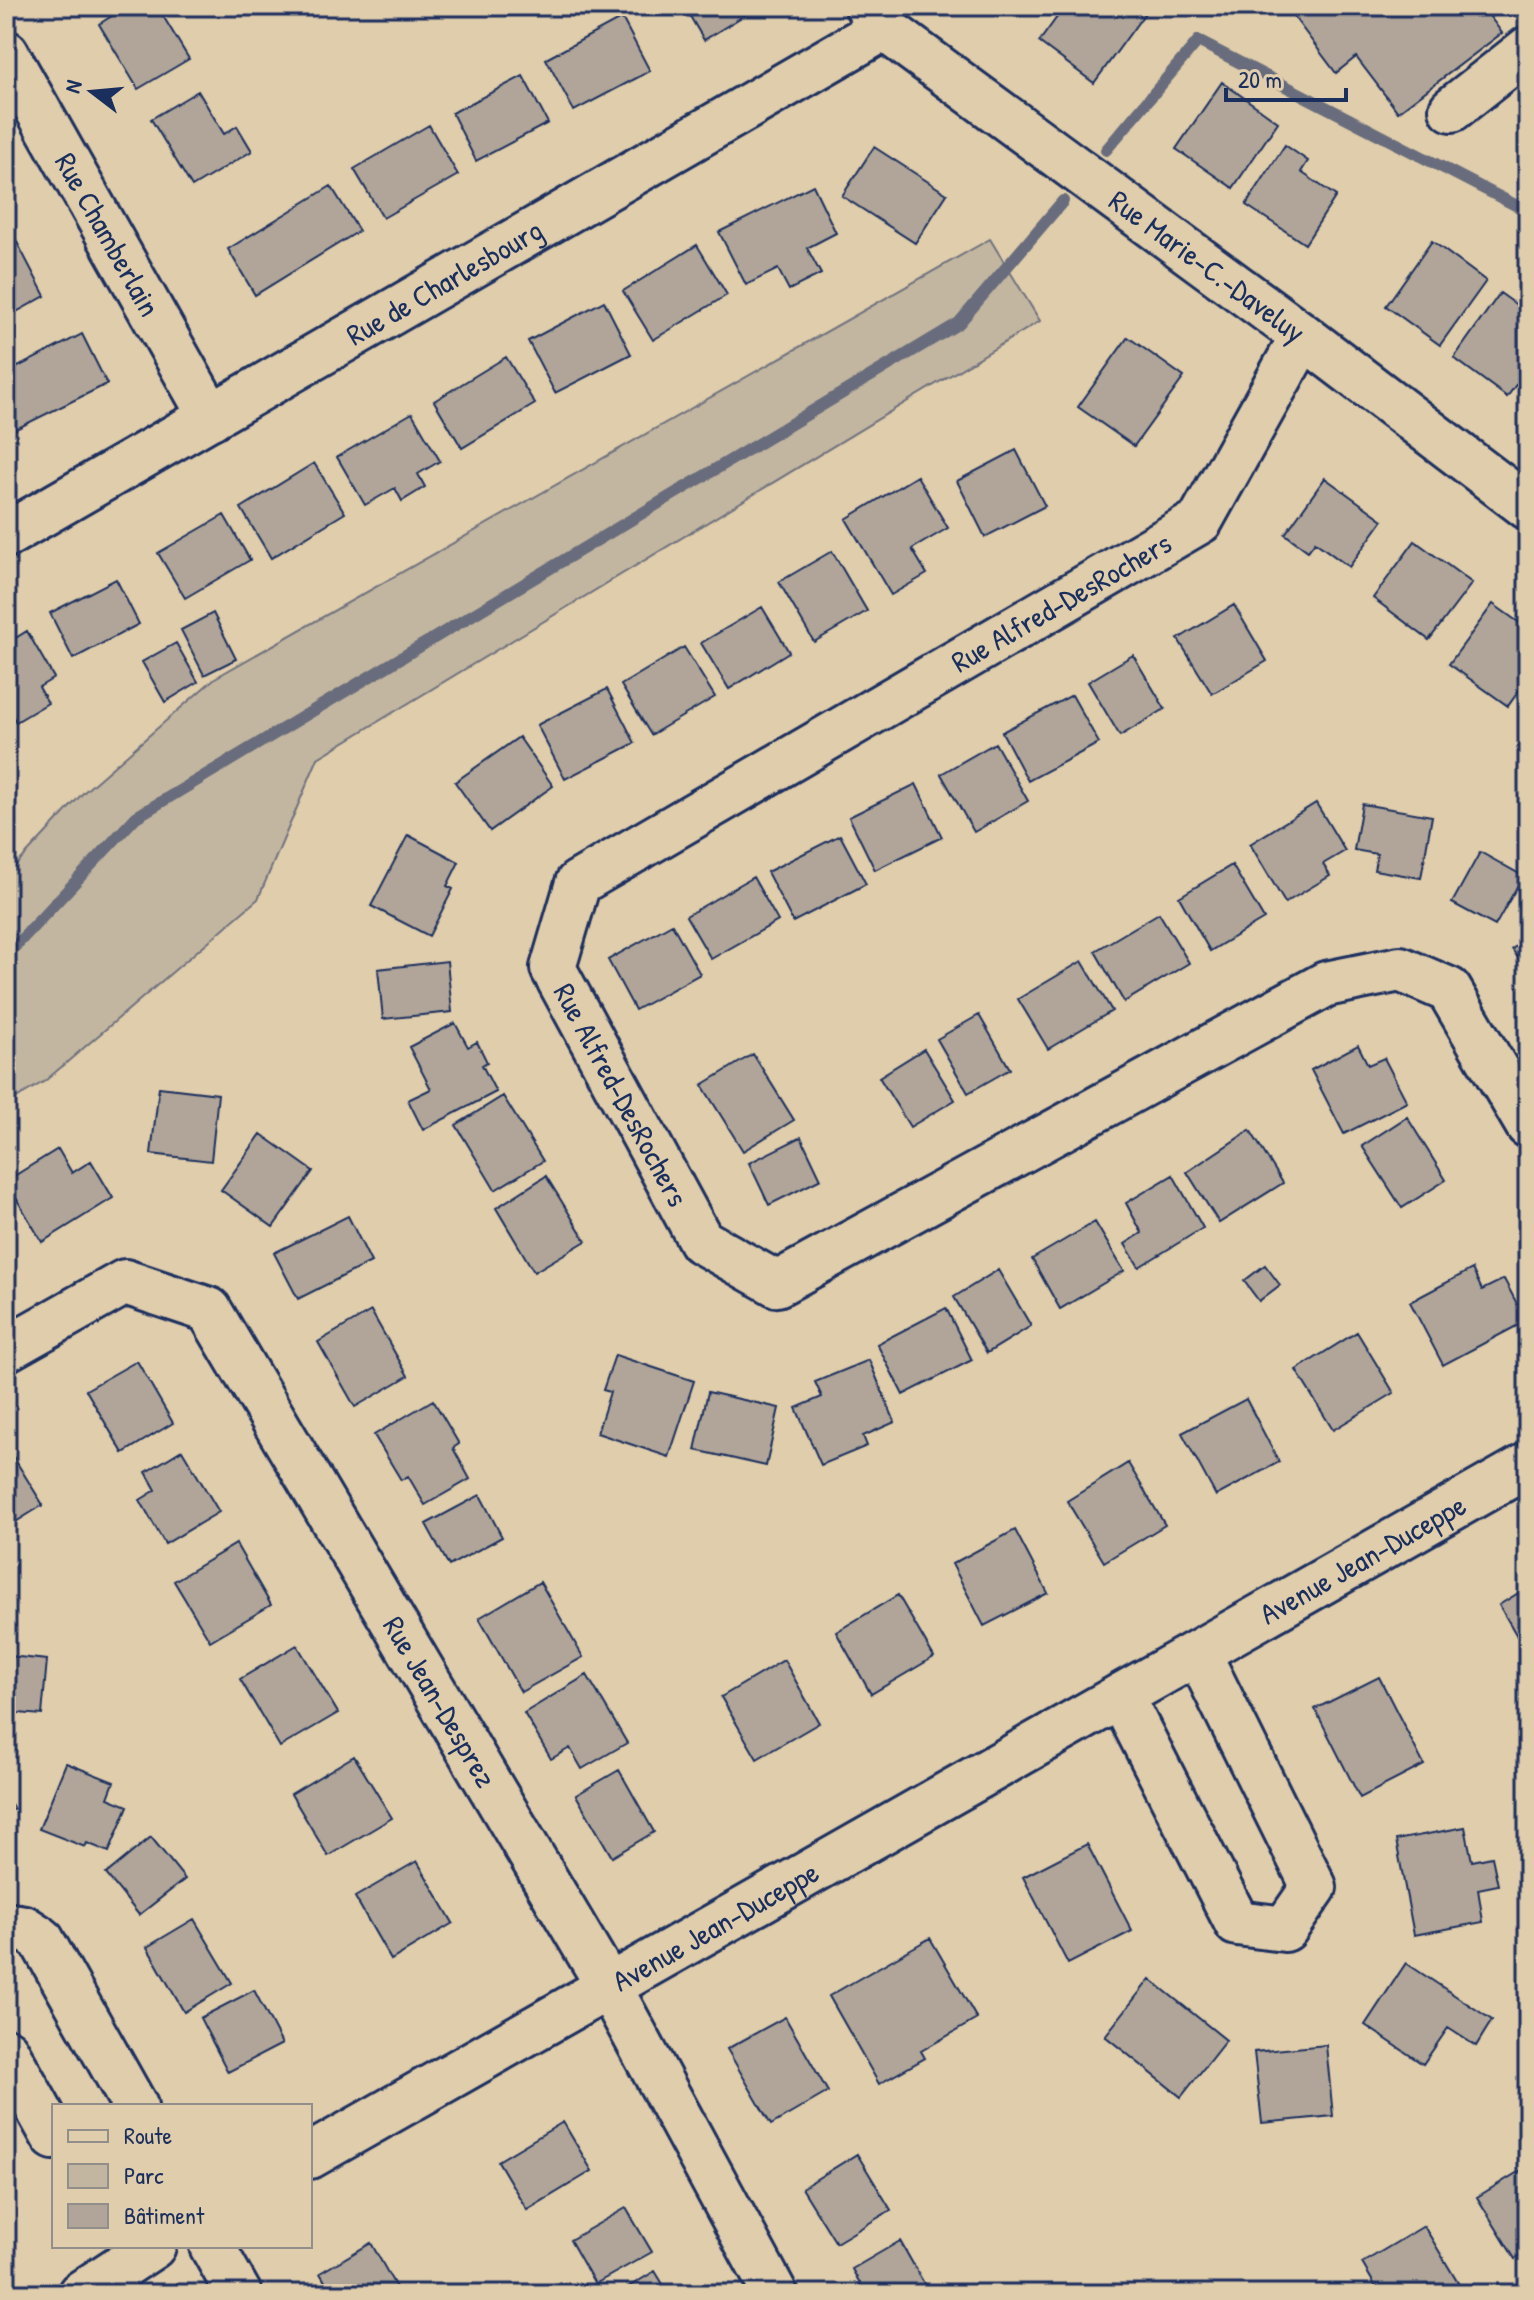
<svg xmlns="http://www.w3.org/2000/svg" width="1534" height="2300" font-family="'Patrick Hand',sans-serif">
<rect width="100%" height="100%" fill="#e0cdab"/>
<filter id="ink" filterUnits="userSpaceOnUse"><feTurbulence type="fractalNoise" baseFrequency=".0125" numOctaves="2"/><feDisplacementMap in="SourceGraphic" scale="16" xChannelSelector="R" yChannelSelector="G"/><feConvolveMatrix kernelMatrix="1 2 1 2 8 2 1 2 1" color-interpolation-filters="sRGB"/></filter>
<g filter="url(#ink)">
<!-- green -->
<path fill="#c3b6a0" stroke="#6f727f" stroke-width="2" d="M 990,239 L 1040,321 L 318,758 L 258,899 L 45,1081 L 6,1104 L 6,876 L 83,793 L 215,678 Z"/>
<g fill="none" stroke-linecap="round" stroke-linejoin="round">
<!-- stream -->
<path stroke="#676c7c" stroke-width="12" d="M 1106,150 L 1198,41 L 1521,208 L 1528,204
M 6,956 L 136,817 L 959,323 L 1063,201"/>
</g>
<!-- building -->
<path fill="#b0a598" stroke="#1b2f5e" stroke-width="2" d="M 128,6 L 157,6 L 189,59 L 138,89 L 99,24 Z
M 684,6 L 751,6 L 753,10 L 704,40 Z
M 1065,6 L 1135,6 L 1145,13 L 1094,83 L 1039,42 Z
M 1300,6 L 1482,6 L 1502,33 L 1398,112 L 1356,57 L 1336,73 L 1291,13 Z
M 622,18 L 650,71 L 574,111 L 546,59 Z
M 523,76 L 548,123 L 476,161 L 452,113 Z
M 1222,82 L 1278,122 L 1233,188 L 1176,149 Z
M 198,91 L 224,134 L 237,126 L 252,151 L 192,187 L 151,119 Z
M 429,125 L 458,175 L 383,218 L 354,169 Z
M 1285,145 L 1308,161 L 1301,172 L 1336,196 L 1305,244 L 1246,205 Z
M 874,147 L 947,194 L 915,243 L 842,196 Z
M 813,185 L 836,233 L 807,248 L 821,274 L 789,290 L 778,269 L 746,285 L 719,232 Z
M 331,186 L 359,231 L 255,295 L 228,249 Z
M 7,223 L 45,296 L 9,316 L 6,311 Z
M 1432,241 L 1486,281 L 1440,345 L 1386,306 Z
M 697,245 L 727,295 L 653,340 L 623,291 Z
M 1500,293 L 1528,313 L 1528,368 L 1507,397 L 1454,358 Z
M 604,301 L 631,354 L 555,393 L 528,341 Z
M 82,334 L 107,384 L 12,431 L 6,419 L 6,373 Z
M 1128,337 L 1184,377 L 1134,446 L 1078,407 Z
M 506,357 L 535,404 L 462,448 L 434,401 Z
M 412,413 L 440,461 L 418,474 L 425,487 L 402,501 L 395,488 L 365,505 L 337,457 Z
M 1016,450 L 1045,506 L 985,537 L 957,481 Z
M 314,463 L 345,513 L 271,558 L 241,508 Z
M 917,476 L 948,528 L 912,549 L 927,574 L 891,595 L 846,519 Z
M 1325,478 L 1383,520 L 1349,567 L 1315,542 L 1308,551 L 1285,534 Z
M 224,515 L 250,560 L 185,598 L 158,553 Z
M 1415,541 L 1472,583 L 1429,640 L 1373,598 Z
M 832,551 L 867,611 L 814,642 L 779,582 Z
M 116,579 L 139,624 L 73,659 L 50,613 Z
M 1493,604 L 1528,629 L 1528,678 L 1508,706 L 1449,664 Z
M 1234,605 L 1267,661 L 1212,694 L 1178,639 Z
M 762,607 L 789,652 L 729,689 L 701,643 Z
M 213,613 L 236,659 L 204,675 L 181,630 Z
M 27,631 L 54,678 L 39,687 L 48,703 L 16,722 L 6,706 L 6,644 Z
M 176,643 L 198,682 L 165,702 L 142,662 Z
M 684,647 L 715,697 L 651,735 L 621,685 Z
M 1133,655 L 1165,709 L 1120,736 L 1088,682 Z
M 607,689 L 635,743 L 565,779 L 537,725 Z
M 1072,695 L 1099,743 L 1028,781 L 1002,732 Z
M 519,737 L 553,786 L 490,831 L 455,782 Z
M 995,743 L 1028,801 L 974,832 L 941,774 Z
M 916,784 L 942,837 L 875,870 L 849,817 Z
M 1316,803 L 1345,851 L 1323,864 L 1330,876 L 1285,903 L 1250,844 Z
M 1362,804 L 1432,816 L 1421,878 L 1374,870 L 1377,854 L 1354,850 Z
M 408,835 L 459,862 L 447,886 L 453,889 L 429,936 L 371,906 Z
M 840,835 L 866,884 L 793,922 L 767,872 Z
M 1480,852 L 1523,876 L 1495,926 L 1452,903 Z
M 1232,865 L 1264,919 L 1210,951 L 1179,897 Z
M 753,877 L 778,921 L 711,959 L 686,916 Z
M 1159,913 L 1189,963 L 1124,1002 L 1095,951 Z
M 672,924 L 700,974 L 635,1010 L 608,960 Z
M 1528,938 L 1528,973 L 1512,949 Z
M 447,961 L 452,1012 L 383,1019 L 378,969 Z
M 1082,961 L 1112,1011 L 1048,1049 L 1018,999 Z
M 979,1015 L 1010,1069 L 968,1093 L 937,1039 Z
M 455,1023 L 468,1047 L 477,1042 L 487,1062 L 482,1065 L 496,1092 L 423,1130 L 408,1100 L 431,1089 L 409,1047 Z
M 1358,1045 L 1368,1065 L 1384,1058 L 1407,1102 L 1344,1134 L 1311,1070 Z
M 924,1049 L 955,1100 L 910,1127 L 879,1077 Z
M 753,1054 L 794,1120 L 743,1151 L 702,1085 Z
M 159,1087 L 218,1094 L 211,1161 L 151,1154 Z
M 503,1096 L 543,1161 L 495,1190 L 456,1125 Z
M 1407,1117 L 1446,1180 L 1402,1208 L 1362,1146 Z
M 1250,1130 L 1283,1183 L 1219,1223 L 1187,1172 Z
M 261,1134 L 313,1171 L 273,1227 L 221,1190 Z
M 801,1137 L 821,1179 L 769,1205 L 749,1163 Z
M 58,1149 L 72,1173 L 91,1161 L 113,1198 L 42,1242 L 6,1181 Z
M 1173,1175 L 1203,1228 L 1139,1267 L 1125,1244 L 1142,1233 L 1126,1203 Z
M 546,1176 L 586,1241 L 534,1272 L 496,1208 Z
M 348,1216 L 371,1262 L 298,1299 L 274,1253 Z
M 1095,1222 L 1124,1271 L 1060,1309 L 1032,1259 Z
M 1265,1265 L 1280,1285 L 1259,1301 L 1244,1281 Z
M 1472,1269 L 1482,1290 L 1504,1279 L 1526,1321 L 1443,1365 L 1410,1302 Z
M 998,1270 L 1031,1326 L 987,1353 L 954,1297 Z
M 946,1308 L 972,1360 L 903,1395 L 877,1344 Z
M 371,1311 L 408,1376 L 355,1407 L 318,1342 Z
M 1357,1332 L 1394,1393 L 1333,1430 L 1296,1370 Z
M 615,1355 L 694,1381 L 669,1457 L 597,1433 L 610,1392 L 603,1390 Z
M 869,1360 L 895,1422 L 863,1436 L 867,1446 L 821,1465 L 796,1408 L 822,1397 L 815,1382 Z
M 137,1361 L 173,1423 L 123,1453 L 86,1390 Z
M 708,1392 L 779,1408 L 766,1466 L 695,1450 Z
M 1246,1399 L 1279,1462 L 1216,1496 L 1182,1433 Z
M 433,1400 L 459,1444 L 453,1448 L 470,1479 L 425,1505 L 408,1476 L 401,1480 L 374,1435 Z
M 9,1450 L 43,1505 L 6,1528 L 6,1452 Z
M 182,1450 L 219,1512 L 165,1544 L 140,1500 L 156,1490 L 146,1472 Z
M 1128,1463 L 1165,1525 L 1104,1562 L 1067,1501 Z
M 480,1495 L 502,1537 L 449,1566 L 426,1524 Z
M 1015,1530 L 1048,1593 L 984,1626 L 952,1564 Z
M 236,1544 L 271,1605 L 210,1641 L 174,1581 Z
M 540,1582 L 583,1657 L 521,1692 L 479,1618 Z
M 1528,1587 L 1528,1655 L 1499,1605 Z
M 898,1595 L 934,1657 L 871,1694 L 836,1632 Z
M 297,1645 L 338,1713 L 280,1747 L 240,1679 Z
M 9,1656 L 47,1660 L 42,1715 L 6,1712 Z
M 784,1660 L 819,1723 L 757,1759 L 721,1697 Z
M 587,1675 L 627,1743 L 582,1769 L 570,1748 L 551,1759 L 524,1713 Z
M 1379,1677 L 1424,1765 L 1360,1798 L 1315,1709 Z
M 354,1756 L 392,1818 L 328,1856 L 291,1794 Z
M 66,1763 L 114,1782 L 108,1798 L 128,1806 L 109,1852 L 87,1843 L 85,1847 L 39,1829 Z
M 619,1770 L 654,1832 L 612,1857 L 576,1795 Z
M 6,1796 L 14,1809 L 6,1814 Z
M 1465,1827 L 1472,1861 L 1492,1857 L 1498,1885 L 1478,1889 L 1483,1922 L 1414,1935 L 1396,1840 Z
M 151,1837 L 185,1879 L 139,1915 L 106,1874 Z
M 1087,1844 L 1132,1931 L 1068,1964 L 1023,1877 Z
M 417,1861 L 453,1923 L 391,1960 L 355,1897 Z
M 194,1919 L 232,1983 L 184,2012 L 147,1947 Z
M 930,1938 L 977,2019 L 921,2051 L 925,2058 L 879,2084 L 829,1996 Z
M 1406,1963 L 1492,2020 L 1476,2046 L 1448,2028 L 1423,2064 L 1365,2025 Z
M 1150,1979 L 1226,2040 L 1181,2097 L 1105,2036 Z
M 254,1990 L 282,2044 L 228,2072 L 200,2018 Z
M 785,2017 L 828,2092 L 771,2125 L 727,2049 Z
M 1326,2045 L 1333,2116 L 1262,2123 L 1254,2052 Z
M 563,2122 L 592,2171 L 527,2210 L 498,2161 Z
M 857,2154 L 891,2210 L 836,2243 L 802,2188 Z
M 1528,2166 L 1528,2251 L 1515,2259 L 1477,2197 Z
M 626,2208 L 652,2252 L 595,2284 L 570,2240 Z
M 1424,2226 L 1461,2288 L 1451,2294 L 1380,2294 L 1362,2263 Z
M 900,2241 L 930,2294 L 866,2294 L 852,2269 Z
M 371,2243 L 397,2289 L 388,2294 L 332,2294 L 320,2273 Z
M 655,2271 L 669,2294 L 617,2294 Z"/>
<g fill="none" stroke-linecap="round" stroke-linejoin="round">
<defs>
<g id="minor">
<path id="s1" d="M 868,7 L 884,28 L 1303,336 L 1528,507"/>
<path id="s2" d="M 6,53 L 211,417"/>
<path d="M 1452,109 L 1528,49"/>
<path id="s3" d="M 1303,336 L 1200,521 L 578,883 L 553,968 L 701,1241 L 777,1284 L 1326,984 L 1400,969 L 1449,990 L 1528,1125"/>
<path id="s4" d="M 6,535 L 884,28"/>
<path id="s5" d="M 6,1349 L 125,1282 L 209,1310 L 609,1987 L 775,2294"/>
<path d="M 1121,1696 L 1237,1923 L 1285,1929 L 1314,1887 L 1198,1653"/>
<path d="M 6,1925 L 24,1928 L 41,1939 L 135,2106"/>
<path d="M 6,2051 L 54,2137"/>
<path id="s6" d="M 310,2156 L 1528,1465"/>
<path d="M 212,2246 L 239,2294"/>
<path d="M 80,2294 L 153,2246"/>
</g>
</defs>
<!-- minor casing -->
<use href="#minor" stroke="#1b2f5e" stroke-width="50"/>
<!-- minor -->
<use href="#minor" stroke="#e0cdab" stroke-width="44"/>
</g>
</g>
<g text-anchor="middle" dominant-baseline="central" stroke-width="6" stroke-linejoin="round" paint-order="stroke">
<!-- street labels -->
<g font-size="30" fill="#1b2f5e" stroke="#e0cdab">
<text stroke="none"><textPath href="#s2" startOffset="208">Rue Chamberlain</textPath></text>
<text stroke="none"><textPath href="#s1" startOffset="428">Rue Marie-C.-Daveluy</textPath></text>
<text stroke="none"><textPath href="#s4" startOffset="506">Rue de Charlesbourg</textPath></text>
<text transform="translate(1061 602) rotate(-30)">Rue Alfred-DesRochers</text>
<text stroke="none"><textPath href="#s3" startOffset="1164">Rue Alfred-DesRochers</textPath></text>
<text stroke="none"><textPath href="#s6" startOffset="1210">Avenue Jean-Duceppe</textPath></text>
<text stroke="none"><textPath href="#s5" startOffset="680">Rue Jean-Desprez</textPath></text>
<text stroke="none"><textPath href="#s6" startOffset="466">Avenue Jean-Duceppe</textPath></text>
</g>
</g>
<!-- margin -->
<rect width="1534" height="2300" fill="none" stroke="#e0cdab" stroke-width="32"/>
<rect x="16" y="16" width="1502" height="2268" fill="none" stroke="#1b2f5e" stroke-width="3" filter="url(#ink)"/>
<!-- legend -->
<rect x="52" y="2104" width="260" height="144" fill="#e0cdab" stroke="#918e8c" stroke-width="2"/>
<rect x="68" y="2130" width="40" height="12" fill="#e0cdab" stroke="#918e8c" stroke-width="2"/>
<text x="124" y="2144" font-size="24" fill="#1b2f5e">Route</text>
<rect x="68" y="2164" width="40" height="24" fill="#c3b6a0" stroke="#918e8c" stroke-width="2"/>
<text x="124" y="2184" font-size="24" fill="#1b2f5e">Parc</text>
<rect x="68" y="2204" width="40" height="24" fill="#b0a598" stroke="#918e8c" stroke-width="2"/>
<text x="124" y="2224" font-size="24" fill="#1b2f5e">Bâtiment</text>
<!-- north arrow -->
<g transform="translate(92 92) rotate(286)" stroke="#e0cdab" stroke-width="6" paint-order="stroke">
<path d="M0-6L14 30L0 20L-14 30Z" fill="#1b2f5e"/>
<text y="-12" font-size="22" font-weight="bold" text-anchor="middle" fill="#1b2f5e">N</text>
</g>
<!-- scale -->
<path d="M1226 88v12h120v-12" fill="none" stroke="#1b2f5e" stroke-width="4"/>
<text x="1238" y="88" font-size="24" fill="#1b2f5e" stroke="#e0cdab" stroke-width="6" paint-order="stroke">20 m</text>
</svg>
